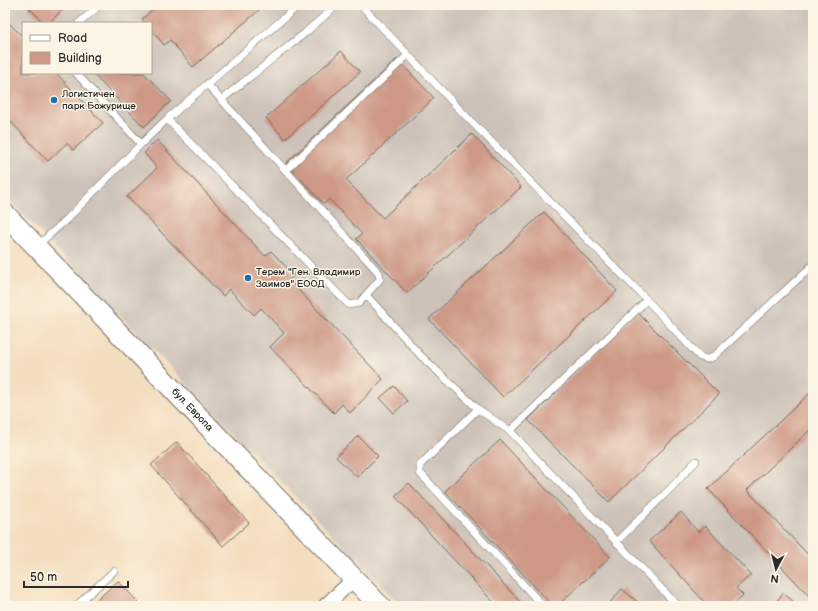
<svg xmlns="http://www.w3.org/2000/svg" width="818" height="611" font-family="'Balsamiq Sans',sans-serif">
<rect width="100%" height="100%" fill="#fcf5e5"/>
<filter id="ink" filterUnits="userSpaceOnUse"><feTurbulence type="fractalNoise" baseFrequency=".025" numOctaves="2"/><feDisplacementMap in="SourceGraphic" scale="8" xChannelSelector="R" yChannelSelector="G"/><feConvolveMatrix kernelMatrix="1 2 1 2 8 2 1 2 1" color-interpolation-filters="sRGB"/></filter>
<filter id="wash" filterUnits="userSpaceOnUse"><feTurbulence type="fractalNoise" baseFrequency=".012" numOctaves="4" result="noise"/><feDisplacementMap in="SourceGraphic" scale="16" xChannelSelector="R" yChannelSelector="G"/><feGaussianBlur stdDeviation="0.9" result="paint"/><feColorMatrix in="noise" values="0 0 0 0 0 0 0 0 0 0 0 0 0 0 0 0 0 1.4 0 .05"/><feComposite in="paint" operator="in"/></filter>
<g filter="url(#wash)">
<rect width="100%" height="100%" fill="#f4dec0"/>
<!-- industrial -->
<path fill="#cdc2b9" fill-rule="evenodd" d="M 5,5 L 813,5 L 813,606 L 401,606 L 5,196 ZM 23,23 L 151,23 L 151,73 L 23,73 Z"/>
<g id="blocks">
<!-- building -->
<path fill="#cd9886" d="M 26,5 L 67,5 L 49,23 L 44,23 Z
M 158,5 L 265,5 L 193,67 L 170,40 L 164,45 L 151,29 L 151,23 L 146,23 L 142,19 Z
M 9,23 L 23,37 L 23,73 L 56,73 L 103,123 L 73,150 L 67,143 L 48,161 L 5,116 L 5,26 Z
M 341,51 L 360,72 L 285,139 L 266,118 Z
M 397,59 L 434,98 L 346,180 L 383,218 L 472,134 L 521,187 L 407,293 L 356,239 L 362,234 L 329,199 L 324,204 L 286,163 Z
M 92,73 L 144,73 L 171,101 L 144,127 Z
M 157,140 L 265,256 L 271,251 L 294,275 L 289,280 L 383,379 L 350,413 L 342,404 L 334,413 L 270,347 L 284,333 L 261,308 L 254,315 L 229,289 L 223,296 L 127,197 L 157,168 L 144,153 Z
M 544,212 L 617,291 L 503,397 L 429,319 Z
M 637,312 L 719,394 L 609,502 L 528,420 Z
M 394,386 L 407,401 L 394,413 L 380,398 Z
M 813,390 L 813,427 L 747,490 L 813,560 L 813,600 L 708,489 Z
M 358,436 L 378,456 L 357,477 L 336,457 Z
M 500,440 L 610,557 L 557,606 L 553,606 L 445,491 Z
M 177,442 L 249,523 L 223,546 L 151,465 Z
M 409,483 L 524,606 L 497,606 L 395,496 Z
M 681,512 L 698,532 L 705,526 L 751,575 L 736,588 L 743,595 L 731,606 L 708,606 L 649,541 Z
M 118,581 L 138,602 L 134,606 L 90,606 Z
M 622,589 L 642,606 L 609,606 L 608,605 Z
M 783,593 L 799,606 L 773,606 Z"/>
</g>
</g>
<g filter="url(#ink)">
<use href="#blocks" fill-opacity="0" stroke="#716a5f" stroke-width="1"/>
<g fill="none" stroke-linecap="round" stroke-linejoin="round">
<defs>
<path id="lane" d="M 361,5 L 462,112 L 647,300 L 700,357 L 707,359 L 713,357 L 813,265
M 79,23 L 100,5
M 76,73 L 141,144 L 167,119 L 299,5
M 221,100 L 305,33 L 337,5
M 167,119 L 349,305 L 359,303 L 380,279 L 379,273 L 207,84
M 286,170 L 408,55
M 37,246 L 67,219 L 141,144
M 367,296 L 421,356 L 478,409 L 510,431 L 678,606
M 478,409 L 420,465 L 420,473 L 543,606
M 510,431 L 647,300
M 616,542 L 671,488 L 696,461
M 76,606 L 114,571"/>
<path id="street" d="M 325,606 L 354,579"/>
<g id="secondary">
<path id="s1" d="M 5,214 L 380,606"/>
</g>
</defs>
<!-- lane casing -->
<use href="#lane" stroke="#716a5f" stroke-width="8"/>
<!-- street casing -->
<use href="#street" stroke="#716a5f" stroke-width="16"/>
<!-- secondary casing -->
<use href="#secondary" stroke="#716a5f" stroke-width="22"/>
<!-- lane -->
<use href="#lane" stroke="#fff" stroke-width="7"/>
<!-- street -->
<use href="#street" stroke="#fff" stroke-width="14"/>
<!-- secondary -->
<use href="#secondary" stroke="#fff" stroke-width="20"/>
</g>
</g>
<!-- markers -->
<g fill="#1f6fb2" stroke="#fcf5e5" stroke-width="1.5">
<circle cx="54" cy="100" r="4"/>
<circle cx="248" cy="278" r="4"/>
</g>
<g text-anchor="middle" dominant-baseline="central" stroke-width="3" stroke-linejoin="round" paint-order="stroke">
<!-- poi labels -->
<g font-size="10" fill="#2b2b2b" stroke="#fcf5e5" text-anchor="start">
<text x="62" y="94">Логистичен<tspan x="62" dy="12">парк Божурище</tspan></text>
<text x="256" y="272">Терем "Ген. Владимир<tspan x="256" dy="12">Заимов" ЕООД</tspan></text>
</g>
<!-- street labels -->
<g font-size="10" fill="#2b2b2b" stroke="#fcf5e5">
<text stroke="none"><textPath href="#s1" startOffset="271">бул. Европа</textPath></text>
</g>
</g>
<!-- margin -->
<rect width="818" height="611" fill="none" stroke="#fcf5e5" stroke-width="20"/>
<!-- legend -->
<rect x="22" y="22" width="130" height="52" fill="#fcf5e5" stroke="#a8a49b"/>
<rect x="30" y="35" width="20" height="6" fill="#ffffff" stroke="#a8a49b"/>
<text x="58" y="42" font-size="12" fill="#2b2b2b">Road</text>
<rect x="30" y="52" width="20" height="12" fill="#cd9886" stroke="#a8a49b"/>
<text x="58" y="62" font-size="12" fill="#2b2b2b">Building</text>
<!-- north arrow -->
<g transform="translate(776 569) rotate(187)" stroke="#fcf5e5" stroke-width="3" paint-order="stroke">
<path d="M0-3L7 15L0 10L-7 15Z" fill="#2b2b2b"/>
<text y="-6" font-size="11" font-weight="bold" text-anchor="middle" fill="#2b2b2b">N</text>
</g>
<!-- scale -->
<path d="M24 581v6h104v-6" fill="none" stroke="#2b2b2b" stroke-width="2"/>
<text x="30" y="581" font-size="12" fill="#2b2b2b" stroke="#fcf5e5" stroke-width="3" paint-order="stroke">50 m</text>
</svg>
